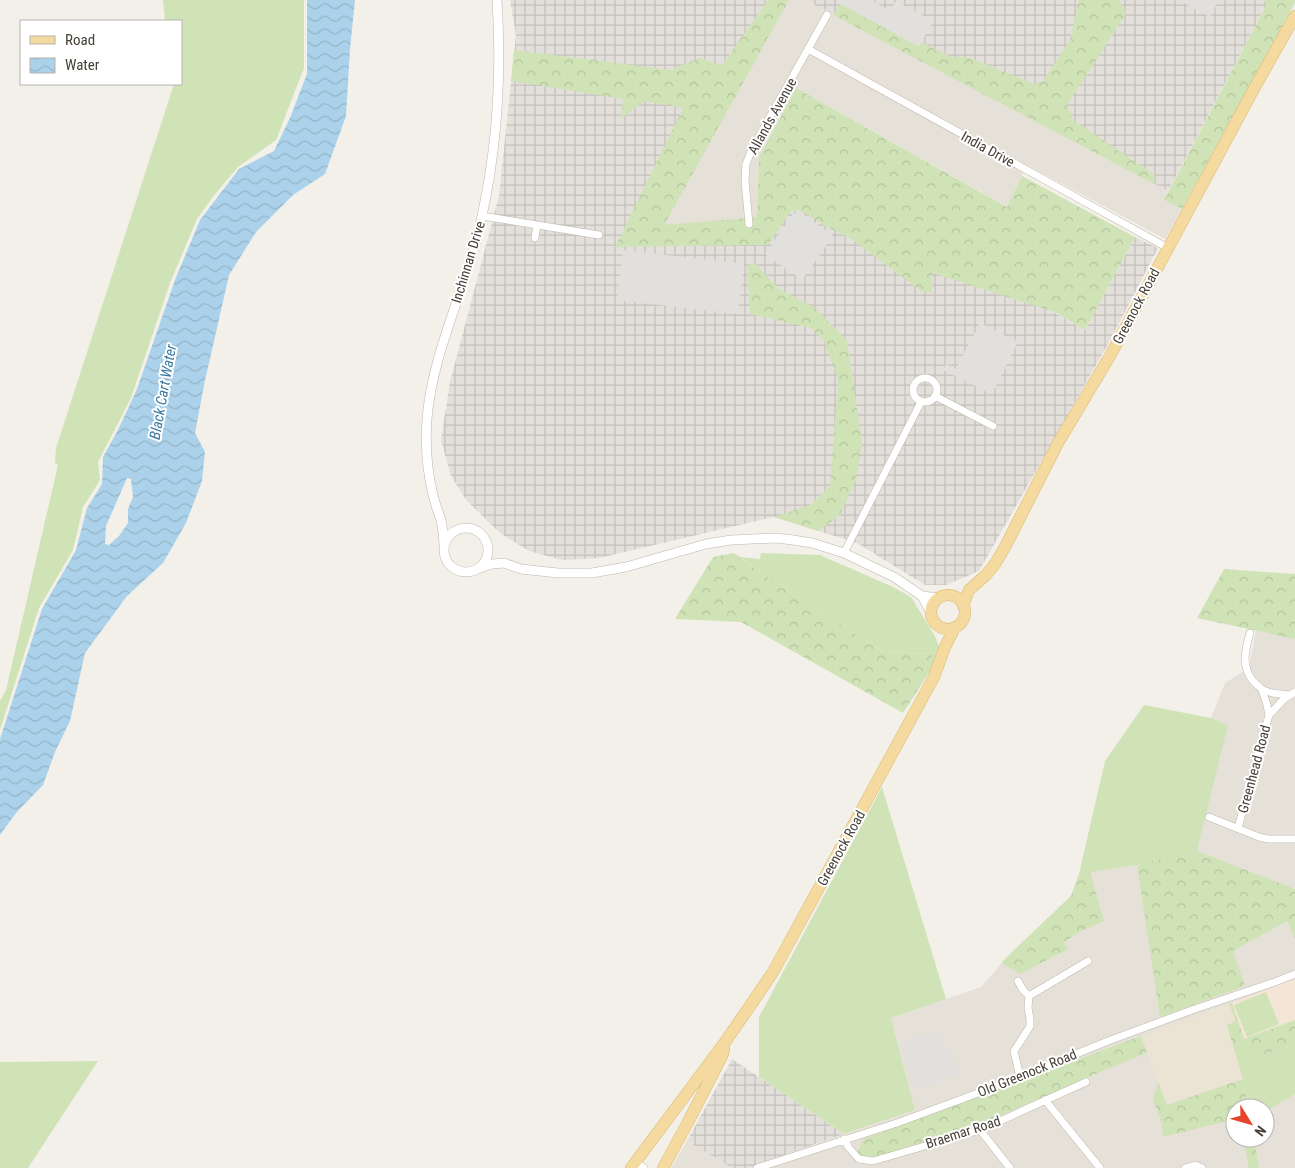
<svg xmlns="http://www.w3.org/2000/svg" width="1295" height="1168" font-family="'Roboto Condensed',sans-serif">
<defs>
<pattern id="industrial-grid" width="8" height="8" patternUnits="userSpaceOnUse" patternTransform="scale(1.25)"><rect width="8" height="8" fill="#e3dfda"/><path d="M0 4h8M4 0v8" fill="none" stroke="#c4c0bc"/></pattern>
<pattern id="forest-crowns" width="20" height="18" patternUnits="userSpaceOnUse" patternTransform="scale(1.25)"><rect width="20" height="18" fill="#d0e3b6"/><path d="M2 6a3 3 0 1 1 6 0M12 15a3 3 0 1 1 6 0" fill="none" stroke="#b4c49d"/></pattern>
<pattern id="water-waves" width="16" height="10" patternUnits="userSpaceOnUse" patternTransform="scale(1.25)"><rect width="16" height="10" fill="#abd2ea"/><path d="M0 5q4-4 8 0t8 0" fill="none" stroke="#94b5c9"/></pattern>
</defs>
<rect width="100%" height="100%" fill="#f3f0e9"/>
<!-- residential -->
<path fill="#e6e1d8" fill-rule="evenodd" d="M 789,0 L 806,0 L 1168,191 L 1164,200 L 1182,209 L 1165,239 L 1027,165 L 1008,207 L 796,88 L 759,157 L 757,217 L 664,226 Z
M 1256,630 L 1295,639 L 1295,1168 L 747,1168 L 915,1110 L 891,1018 L 981,987 L 1009,955 L 1071,896 L 1079,874 L 1137,865 L 1228,725 L 1211,718 L 1225,683 L 1249,668 ZM 1235,1108 L 1265,1108 L 1265,1138 L 1235,1138 Z
M 687,1141 L 732,1168 L 671,1168 Z"/>
<!-- commercial -->
<path fill="#f3e6d6" d="M 1295,979 L 1295,1020 L 1244,1039 L 1232,1003 Z"/>
<!-- industrial -->
<path fill="url(#industrial-grid)" d="M 510,0 L 789,0 L 664,226 L 757,217 L 860,200 L 1085,330 L 1135,237 L 1158,248 L 1112,337 L 979,571 L 946,585 L 925,585 L 857,543 L 774,517 L 599,558 L 562,560 L 529,551 L 500,533 L 467,501 L 451,476 L 441,440 L 450,382 L 499,196 L 516,35 Z
M 806,0 L 1269,0 L 1168,191 Z
M 732,1059 L 844,1134 L 747,1168 L 732,1168 L 687,1141 Z"/>
<!-- education -->
<path fill="#ebe4d4" d="M 1229,1004 L 1236,1021 L 1227,1026 L 1243,1079 L 1166,1105 L 1141,1036 Z"/>
<!-- grass -->
<path fill="#d0e3b6" d="M 163,0 L 304,0 L 304,68 L 276,140 L 238,167 L 215,194 L 197,219 L 170,283 L 131,398 L 98,462 L 100,480 L 83,507 L 73,550 L 39,608 L 0,730 L 0,701 L 6,690 L 58,465 L 55,463 L 56,448 L 174,84 L 181,84 L 181,21 L 165,21 Z
M 761,553 L 820,555 L 893,587 L 911,597 L 935,636 L 939,647 L 934,665 L 932,654 L 883,652 L 769,578 L 740,557 L 760,559 Z
M 1144,705 L 1211,718 L 1228,725 L 1197,851 L 1137,865 L 1079,874 L 1105,761 Z
M 882,787 L 946,999 L 891,1018 L 915,1110 L 844,1134 L 759,1077 L 759,1017 Z
M 1266,992 L 1279,1024 L 1247,1037 L 1234,1005 Z
M 1232,1042 L 1260,1057 L 1294,1044 L 1295,1045 L 1295,1094 L 1265,1112 L 1265,1108 L 1248,1108 L 1243,1079 Z
M 98,1061 L 28,1168 L 0,1168 L 0,1062 Z"/>
<!-- forest -->
<path fill="url(#forest-crowns)" d="M 768,0 L 789,0 L 664,225 L 757,217 L 759,157 L 796,88 L 1007,207 L 1022,176 L 1135,237 L 1085,330 L 1055,312 L 932,273 L 932,293 L 921,291 L 850,238 L 825,226 L 800,210 L 791,211 L 768,245 L 615,247 L 683,108 L 644,101 L 621,119 L 623,99 L 511,81 L 514,50 L 671,70 L 699,58 L 722,65 Z
M 1079,0 L 1119,0 L 1126,14 L 1067,105 L 1073,120 L 1155,175 L 1154,184 L 833,15 L 841,3 L 952,57 L 968,57 L 1034,84 L 1043,81 L 1070,40 Z
M 1262,0 L 1295,0 L 1295,3 L 1182,209 L 1164,200 L 1267,4 Z
M 754,262 L 779,289 L 815,308 L 847,341 L 862,442 L 856,480 L 840,515 L 818,531 L 774,517 L 810,505 L 830,486 L 838,379 L 824,341 L 811,328 L 750,314 L 747,267 Z
M 734,553 L 769,578 L 883,652 L 932,654 L 934,665 L 903,713 L 741,622 L 675,619 L 713,557 Z
M 1224,569 L 1295,574 L 1295,639 L 1197,618 Z
M 1197,851 L 1295,889 L 1295,939 L 1287,921 L 1233,951 L 1245,986 L 1160,1017 L 1137,865 Z
M 1090,872 L 1104,921 L 1081,931 L 1064,942 L 1068,949 L 1020,974 L 1001,963 L 1009,955 L 1071,896 L 1079,874 Z
M 1232,1003 L 1244,1039 L 1295,1020 L 1295,1045 L 1293,1044 L 1260,1057 L 1232,1042 L 1227,1025 L 1236,1021 L 1229,1004 Z
M 1141,1036 L 1147,1053 L 1093,1075 L 981,1124 L 875,1157 L 863,1156 L 857,1153 L 863,1139 Z
M 1243,1079 L 1248,1108 L 1235,1108 L 1235,1119 L 1163,1137 L 1162,1125 L 1153,1099 L 1158,1083 L 1167,1105 Z
M 1243,1138 L 1254,1138 L 1259,1168 L 1249,1168 Z"/>
<!-- parking -->
<path fill="#e2e0dd" d="M 843,0 L 870,0 L 890,11 L 896,1 L 933,21 L 919,47 L 841,4 Z
M 1179,0 L 1219,0 L 1210,17 Z
M 801,212 L 833,236 L 802,280 L 765,254 L 793,214 Z
M 623,250 L 744,264 L 738,314 L 617,300 Z
M 980,323 L 1018,342 L 992,394 L 943,370 L 946,364 L 956,369 Z
M 937,1028 L 946,1052 L 951,1050 L 961,1073 L 913,1092 L 901,1042 Z"/>
<!-- water -->
<path fill="url(#water-waves)" fill-rule="evenodd" d="M 307,0 L 355,0 L 350,49 L 346,116 L 325,174 L 293,195 L 256,232 L 229,275 L 204,385 L 195,433 L 205,452 L 202,481 L 186,523 L 163,563 L 127,596 L 85,653 L 70,721 L 55,752 L 43,785 L 16,813 L 0,835 L 0,739 L 42,609 L 76,550 L 87,508 L 102,484 L 103,457 L 118,430 L 137,389 L 175,280 L 200,220 L 239,169 L 274,151 L 290,118 L 307,74 ZM 127,478 L 131,479 L 133,497 L 128,509 L 128,523 L 119,536 L 109,545 L 105,544 L 106,526 Z"/>
<g fill="none" stroke-linecap="round" stroke-linejoin="round">
<defs>
<path id="minor" d="M 808,49 L 1168,248
M 482,216 L 599,235
M 749,224 L 745,181 L 746,164 L 752,149 L 808,49 L 827,15
M 535,238 L 537,225
M913 390a12 12 0 1 1 24 0a12 12 0 1 1-24 0Z
M 935,396 L 993,426
M 844,553 L 921,402
M 1250,633 C 1245,650 1241,666 1253,681 C 1256,684 1259,687 1262,689 C 1269,694 1280,694 1289,695
M 1262,690 L 1267,705 L 1269,715
M 1209,817 L 1259,837 L 1268,839 L 1295,839
M 1238,828 L 1269,715 L 1284,699 L 1295,692
M 1018,981 L 1023,990 L 1029,996 L 1028,1008 L 1030,1019 L 1030,1026 L 1027,1031 L 1014,1051 L 1020,1077
M 1029,996 L 1088,961
M 1045,1100 L 1100,1168
M 980,1130 L 1010,1168
M 844,1139 L 849,1148 L 859,1159 L 873,1161 L 980,1130 L 1086,1082
M 635,1162 L 644,1168
M 757,1168 L 897,1123 L 962,1099 L 1020,1077 L 1108,1041 L 1192,1010 L 1275,982 L 1295,974
M 1185,1168 L 1195,1165 L 1202,1168"/>
<path id="tertiary" d="M444 550a22 22 0 1 1 44 0a22 22 0 1 1-44 0Z
M 444,546 C 444,538 443,529 441,520 C 438,512 435,503 433,495 C 427,470 425,445 427,419 C 432,357 460,301 476,241 C 496,164 502,79 497,0
M 480,568 L 492,564 L 504,563 L 521,569 L 558,573 L 592,573 L 626,567 L 706,544 L 731,540 L 776,538 L 793,540 L 812,543 L 844,553 L 894,577 L 922,596 L 931,613
M 922,596 L 939,598"/>
<path id="primary" d="M931 612a17 17 0 1 1 34 0a17 17 0 1 1-34 0Z
M 963,606 L 969,590 L 986,575 L 995,564 L 1005,547 L 1058,443 L 1110,356 L 1256,85 L 1295,16
M 631,1168 L 725,1042 L 750,1006 L 773,972 L 934,677 L 945,647 L 955,627
M 663,1168 L 687,1124 L 722,1056 L 724,1049"/>
</defs>
<!-- minor casing -->
<use href="#minor" stroke="#beb7ac" stroke-width="8"/>
<!-- tertiary casing -->
<use href="#tertiary" stroke="#beb7ac" stroke-width="10"/>
<!-- primary casing -->
<use href="#primary" stroke="#d9b671" stroke-width="12"/>
<!-- minor -->
<use href="#minor" stroke="#fff" stroke-width="7"/>
<!-- tertiary -->
<use href="#tertiary" stroke="#fff" stroke-width="9"/>
<!-- primary -->
<use href="#primary" stroke="#f5daa0" stroke-width="11"/>
</g>
<g text-anchor="middle" dominant-baseline="central" stroke-width="4" stroke-linejoin="round" paint-order="stroke">
<!-- street labels -->
<g font-size="14" fill="#464038" stroke="#fff">
<text transform="translate(772 116) rotate(-61)">Allands Avenue</text>
<text transform="translate(988 149) rotate(29)">India Drive</text>
<text transform="translate(468 262) rotate(-73)">Inchinnan Drive</text>
<text transform="translate(1136 306) rotate(-62)">Greenock Road</text>
<text transform="translate(1254 769) rotate(-75)">Greenhead Road</text>
<text transform="translate(841 848) rotate(-61)">Greenock Road</text>
<text transform="translate(1027 1073) rotate(-22)">Old Greenock Road</text>
<text transform="translate(963 1132) rotate(-18)">Braemar Road</text>
</g>
<!-- water labels -->
<g font-size="15" font-style="italic" fill="#3978a0" stroke="#fff">
<text transform="translate(163 392) rotate(-80)">Black Cart Water</text>
</g>
</g>
<!-- legend -->
<rect x="20" y="20" width="162" height="65" fill="#ffffff" stroke="#b5b3af"/>
<rect x="30" y="36" width="25" height="8" fill="#f5daa0" stroke="#b5b3af"/>
<text x="65" y="45" font-size="15" fill="#464038">Road</text>
<rect x="30" y="58" width="25" height="15" fill="url(#water-waves)" stroke="#b5b3af"/>
<text x="65" y="70" font-size="15" fill="#464038">Water</text>
<!-- north arrow -->
<g transform="translate(1250 1123) rotate(127)"><circle r="24" fill="#ffffff" stroke="#b5b3af"/>
<path d="M0-4L9 19L0 12L-9 19Z" fill="#e6432d"/>
<text y="-8" font-size="14" font-weight="bold" text-anchor="middle" fill="#464038">N</text>
</g>
</svg>
